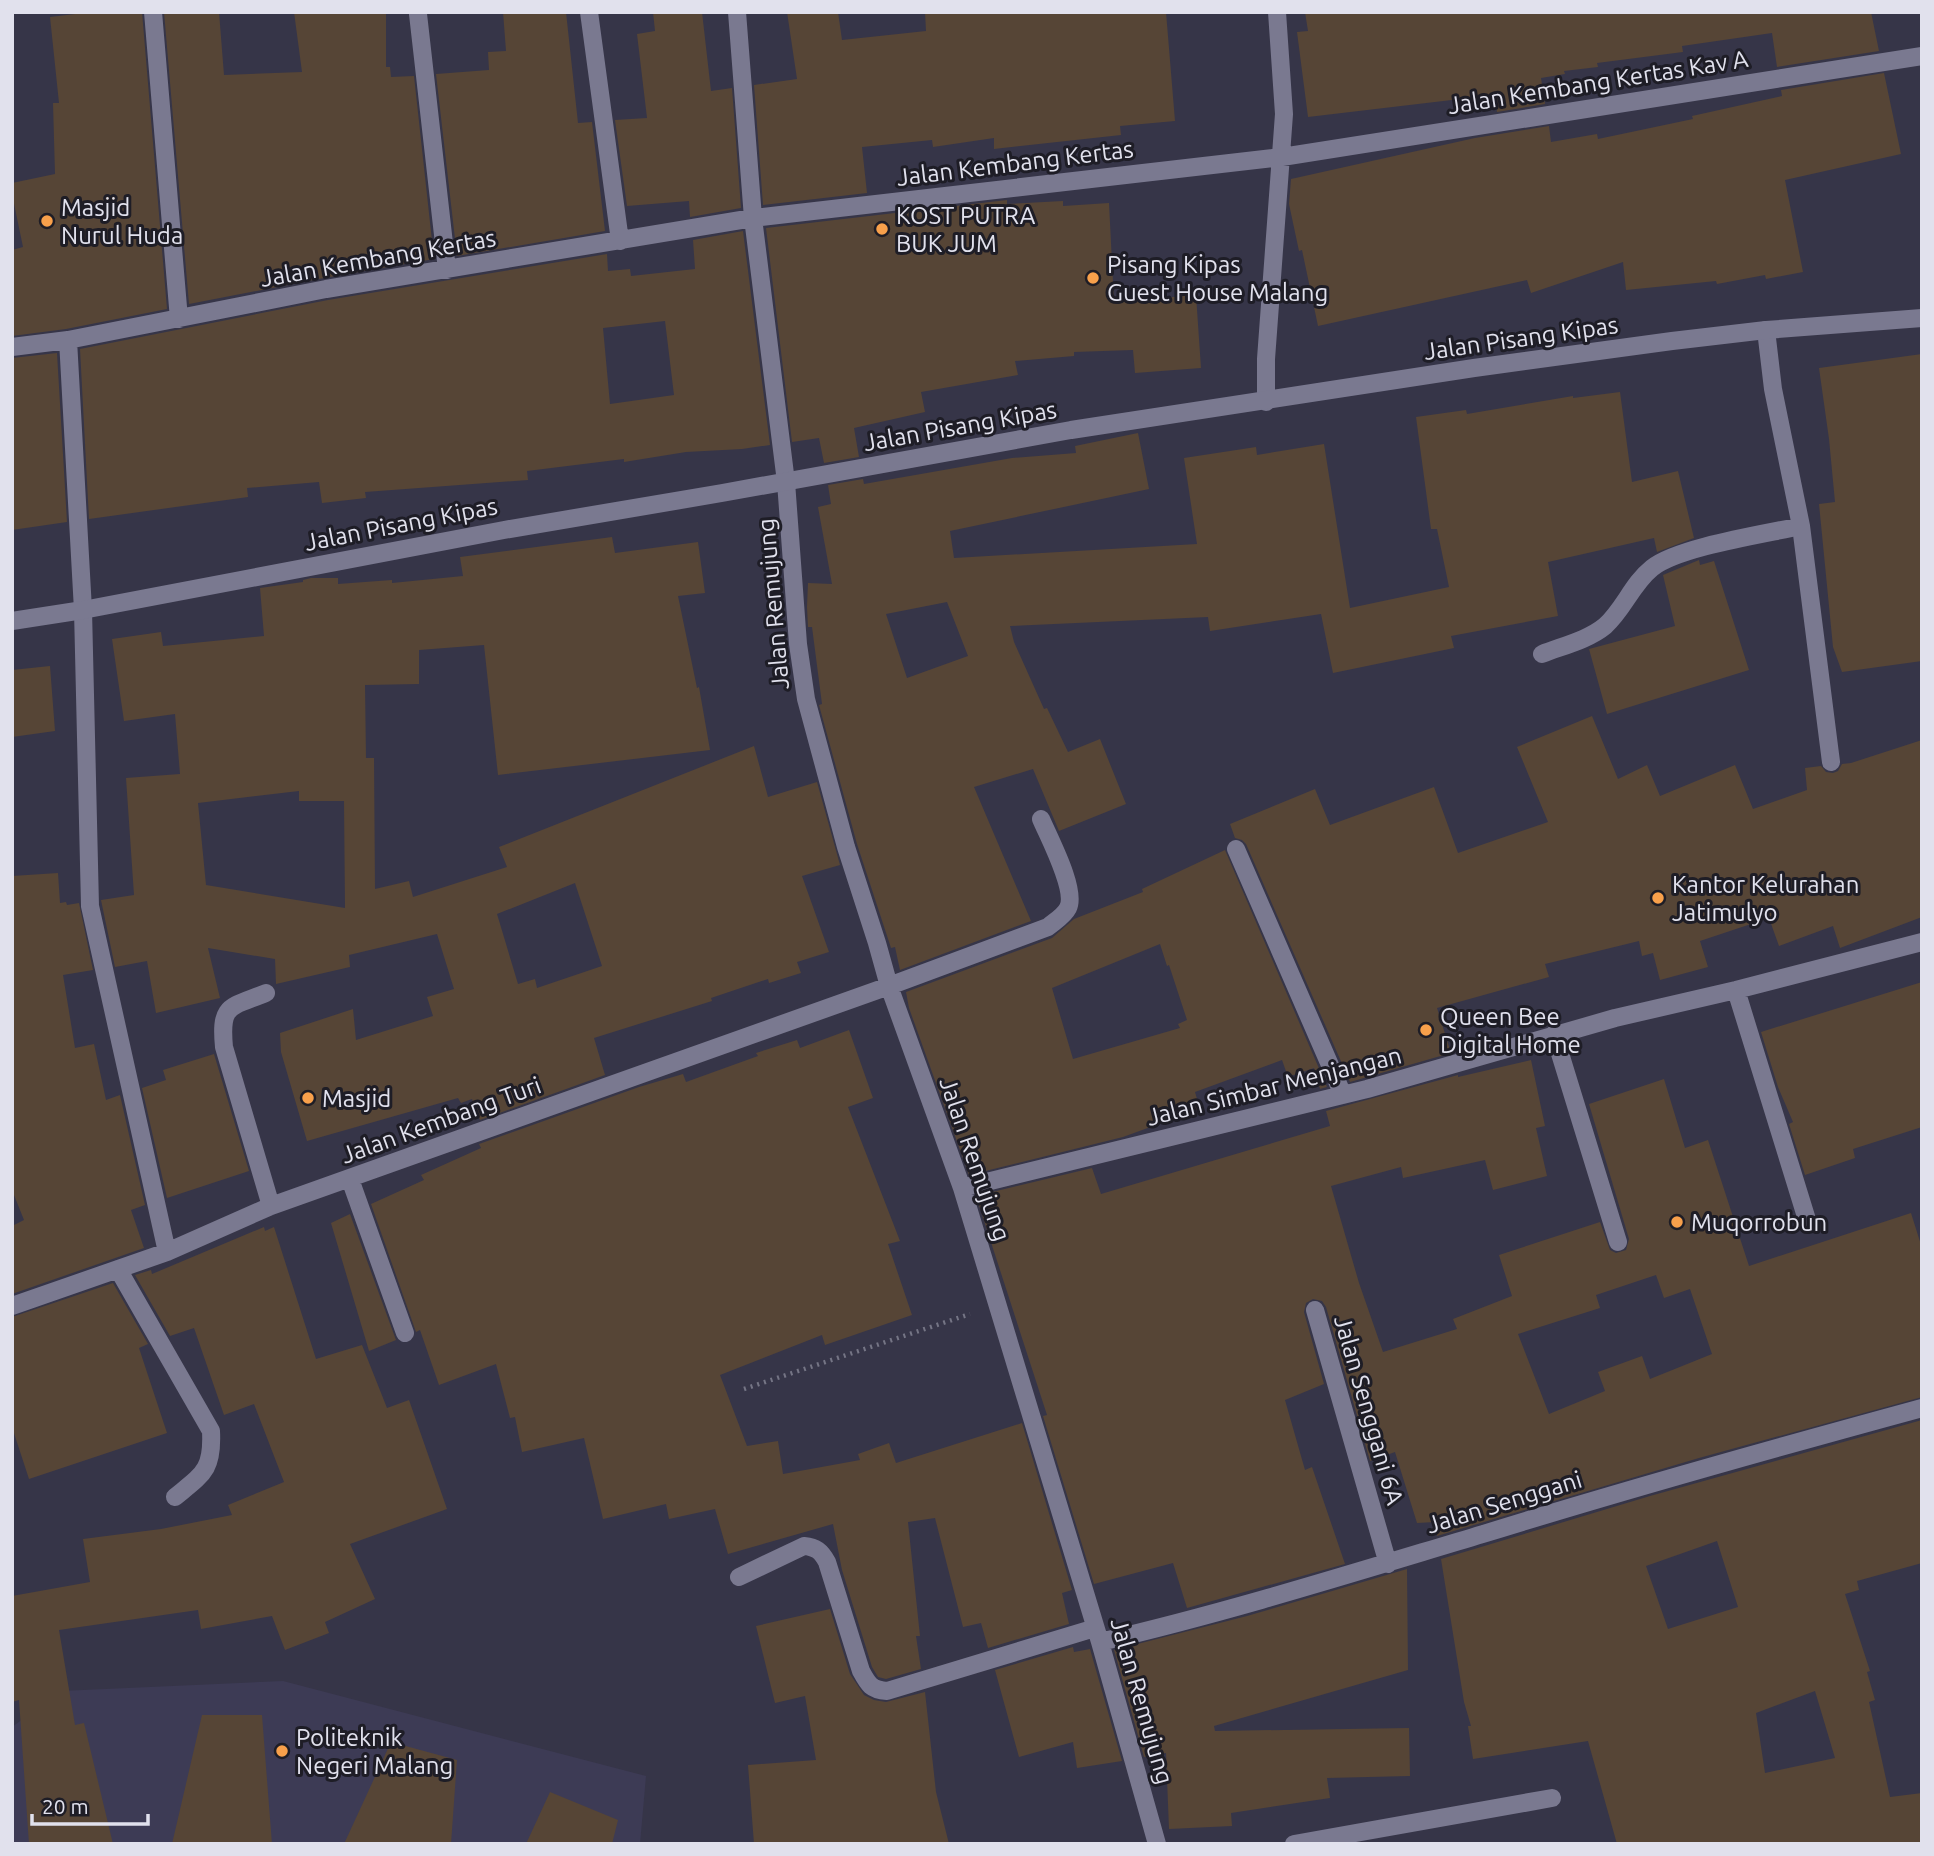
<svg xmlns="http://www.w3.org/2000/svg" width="1934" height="1856" font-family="Ubuntu,sans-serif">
<rect width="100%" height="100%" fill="#363548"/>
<!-- built -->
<path fill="#3d3b55" d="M 283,1681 L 646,1776 L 640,1844 L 12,1844 L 12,1727 L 61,1691 Z"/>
<!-- building -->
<path fill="#564536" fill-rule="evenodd" d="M 92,12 L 142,12 L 167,309 L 66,329 L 12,336 L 12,250 L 23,247 L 12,194 L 12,183 L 55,174 L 53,103 L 59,103 L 50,17 Z
M 164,12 L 219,12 L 224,75 L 302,72 L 294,12 L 386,14 L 386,67 L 390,67 L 391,77 L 414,76 L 434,259 L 324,278 L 189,304 Z
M 503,12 L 566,12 L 578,123 L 592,122 L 605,231 L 457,256 L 436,74 L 489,70 L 488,52 L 506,51 Z
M 653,12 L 702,12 L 711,91 L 732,88 L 741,208 L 690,217 L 689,201 L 627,206 L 615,120 L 647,118 L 637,34 L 655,31 Z
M 787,12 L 838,12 L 842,40 L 926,31 L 925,12 L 1166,12 L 1175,121 L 1120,126 L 1121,135 L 994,149 L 994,138 L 933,147 L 932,140 L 862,147 L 867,193 L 763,205 L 754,85 L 797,79 Z
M 1305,12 L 1871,12 L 1879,51 L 1777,67 L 1772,33 L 1682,46 L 1683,52 L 1597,63 L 1598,67 L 1564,71 L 1565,74 L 1541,78 L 1545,104 L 1497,112 L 1494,95 L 1308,117 L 1297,32 L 1308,31 Z
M 1884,73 L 1901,154 L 1785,180 L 1803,272 L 1766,279 L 1765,275 L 1717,284 L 1716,281 L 1626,290 L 1623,262 L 1531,293 L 1527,280 L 1318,326 L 1302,250 L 1299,251 L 1289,204 L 1291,179 L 1475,138 L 1549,126 L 1551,142 L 1597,134 L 1598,139 L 1693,119 L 1692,116 L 1782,96 L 1781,90 Z
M 1007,200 L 1007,204 L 1063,201 L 1063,206 L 1109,203 L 1114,302 L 1196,295 L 1201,368 L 1135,373 L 1133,350 L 1074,352 L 1074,356 L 1015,361 L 1018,375 L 921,392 L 925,412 L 854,428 L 859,457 L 824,463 L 819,438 L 792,442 L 766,228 Z
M 743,231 L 770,445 L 742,449 L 686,452 L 624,462 L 624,459 L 527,471 L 528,480 L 365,492 L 366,498 L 322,503 L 319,482 L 247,488 L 248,497 L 89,519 L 80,349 L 328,300 L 607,254 L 608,271 L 630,269 L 631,276 L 695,269 L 693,240 ZM 665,321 L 674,395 L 610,404 L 603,328 Z
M 57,353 L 67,522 L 12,530 L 12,358 Z
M 1922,354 L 1922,661 L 1842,672 L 1833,647 L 1819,504 L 1835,502 L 1829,439 L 1819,368 Z
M 1620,392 L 1632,482 L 1678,471 L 1694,538 L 1657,552 L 1654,538 L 1548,562 L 1558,616 L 1451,636 L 1454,648 L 1333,673 L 1321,614 L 1210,631 L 1208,617 L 1010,626 L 1014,642 L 1044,709 L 1047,708 L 1068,752 L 1100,739 L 1126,804 L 1059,831 L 1033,769 L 974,787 L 1031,921 L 900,970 L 895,947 L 891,948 L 857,844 L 819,705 L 822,704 L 812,627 L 808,627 L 807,607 L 808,583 L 832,584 L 818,507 L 831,504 L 828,485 L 863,479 L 864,484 L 1012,458 L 1076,453 L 1075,446 L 1138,433 L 1149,489 L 950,531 L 954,558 L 1197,544 L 1184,458 L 1256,447 L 1257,455 L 1324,444 L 1350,608 L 1449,587 L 1437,529 L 1431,529 L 1416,417 L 1466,410 L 1467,414 L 1573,396 L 1573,398 ZM 947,602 L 968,656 L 907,678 L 886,614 Z
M 612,537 L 615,553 L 698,542 L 705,593 L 678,596 L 697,688 L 699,687 L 710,750 L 498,775 L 484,645 L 419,650 L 419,684 L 365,685 L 366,758 L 374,758 L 375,889 L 409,881 L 413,897 L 507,867 L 499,847 L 754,746 L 768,797 L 817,782 L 840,865 L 802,876 L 829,952 L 797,962 L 801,973 L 769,983 L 768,979 L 711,998 L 712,1001 L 594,1038 L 605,1075 L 480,1120 L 472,1099 L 461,1103 L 458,1098 L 307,1141 L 281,1052 L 280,1033 L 353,1009 L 356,1040 L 433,1016 L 427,997 L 454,989 L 437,934 L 349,955 L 350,967 L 276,984 L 275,959 L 208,948 L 220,998 L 156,1013 L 147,961 L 115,967 L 101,900 L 134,895 L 126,778 L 180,774 L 175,714 L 124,721 L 112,639 L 161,632 L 163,646 L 264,636 L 260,588 L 303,582 L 303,580 L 311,578 L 338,578 L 338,584 L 392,580 L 392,583 L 463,576 L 460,557 ZM 299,791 L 299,801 L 344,801 L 345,908 L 206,885 L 198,803 ZM 575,883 L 602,966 L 537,988 L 535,979 L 518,984 L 497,914 Z
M 1699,560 L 1700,565 L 1714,561 L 1749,670 L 1607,714 L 1589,649 L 1675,626 L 1663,575 Z
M 50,666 L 55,731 L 12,737 L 12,670 Z
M 1592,716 L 1618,779 L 1647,765 L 1660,796 L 1735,765 L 1753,809 L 1807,790 L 1805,768 L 1821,766 L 1826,772 L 1833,773 L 1838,771 L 1842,764 L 1851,763 L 1922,740 L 1922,917 L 1840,948 L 1833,926 L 1779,946 L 1769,918 L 1700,941 L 1708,967 L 1660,980 L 1653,953 L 1642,956 L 1639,941 L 1545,964 L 1549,977 L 1437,1008 L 1451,1053 L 1350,1082 L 1246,844 L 1242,840 L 1235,838 L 1230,824 L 1315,789 L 1330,825 L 1434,787 L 1458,853 L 1548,822 L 1517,747 Z
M 1225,850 L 1327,1087 L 1320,1089 L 1314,1068 L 1288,1077 L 1282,1060 L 1195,1092 L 1200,1109 L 1123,1137 L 969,1175 L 909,1008 L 906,992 L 1052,938 L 1074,919 L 1143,892 L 1142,889 ZM 1160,944 L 1167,966 L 1169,965 L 1187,1020 L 1178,1024 L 1180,1028 L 1073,1059 L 1052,988 Z
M 58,873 L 60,903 L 66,902 L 67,905 L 79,903 L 93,970 L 63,975 L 75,1048 L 94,1044 L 106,1100 L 120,1095 L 145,1205 L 131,1210 L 144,1248 L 12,1294 L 12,1226 L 24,1220 L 12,1190 L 12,876 Z
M 1922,982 L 1922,1127 L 1853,1149 L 1855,1158 L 1805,1175 L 1789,1124 L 1793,1122 L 1778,1087 L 1761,1032 Z
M 849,1030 L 873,1098 L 848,1107 L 900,1241 L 888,1244 L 912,1315 L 825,1345 L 822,1335 L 720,1375 L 747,1446 L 778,1441 L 783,1474 L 860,1460 L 858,1454 L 889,1443 L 896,1463 L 1022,1423 L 1072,1590 L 1062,1593 L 1069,1624 L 988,1648 L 981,1623 L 963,1627 L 935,1518 L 908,1522 L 920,1636 L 916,1636 L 921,1669 L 886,1679 L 878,1677 L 872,1667 L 842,1570 L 833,1524 L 728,1554 L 715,1509 L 669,1519 L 666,1504 L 603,1519 L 584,1438 L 522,1452 L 515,1417 L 510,1418 L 496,1364 L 439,1385 L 420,1330 L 416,1332 L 371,1204 L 424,1180 L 421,1175 L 481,1148 L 479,1144 L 639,1087 L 683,1074 L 686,1082 L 758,1056 L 756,1053 L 797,1040 L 800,1048 Z
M 214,1054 L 249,1171 L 167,1198 L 142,1088 L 166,1080 L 163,1070 Z
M 1531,1060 L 1545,1126 L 1536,1128 L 1547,1176 L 1493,1190 L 1485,1160 L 1403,1178 L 1401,1167 L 1331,1186 L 1359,1283 L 1383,1352 L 1457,1329 L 1453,1319 L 1512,1296 L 1499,1255 L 1600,1222 L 1610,1250 L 1616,1253 L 1626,1250 L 1629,1239 L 1589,1104 L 1664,1079 L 1685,1148 L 1708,1140 L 1749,1266 L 1911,1213 L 1922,1248 L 1922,1397 L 1699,1458 L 1437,1536 L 1435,1522 L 1417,1523 L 1395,1452 L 1370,1461 L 1326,1307 L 1322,1301 L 1313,1299 L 1306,1303 L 1304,1312 L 1324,1384 L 1285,1400 L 1305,1470 L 1312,1467 L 1345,1564 L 1187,1608 L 1173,1563 L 1094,1584 L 1043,1416 L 1047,1415 L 976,1196 L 1092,1168 L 1101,1194 L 1330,1126 L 1326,1111 L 1458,1075 L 1458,1077 ZM 1656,1275 L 1664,1298 L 1690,1289 L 1712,1354 L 1650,1379 L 1642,1356 L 1598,1372 L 1605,1391 L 1549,1414 L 1518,1334 L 1600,1308 L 1596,1295 Z
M 350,1214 L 396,1340 L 369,1351 L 331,1223 Z
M 264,1227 L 265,1231 L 274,1227 L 316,1359 L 362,1345 L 387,1408 L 409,1400 L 447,1509 L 350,1544 L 375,1599 L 325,1622 L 329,1633 L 285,1650 L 272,1616 L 201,1629 L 198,1610 L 59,1630 L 75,1725 L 84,1723 L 113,1844 L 29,1844 L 19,1700 L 12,1702 L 12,1596 L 90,1582 L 83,1539 L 161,1529 L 232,1515 L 228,1505 L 284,1482 L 254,1404 L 224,1415 L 194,1328 L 170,1336 L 135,1275 L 151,1270 L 152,1274 Z
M 113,1283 L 148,1344 L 139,1348 L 167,1433 L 29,1479 L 12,1427 L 12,1317 Z
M 1922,1420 L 1922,1563 L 1857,1581 L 1859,1590 L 1845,1594 L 1870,1671 L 1867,1672 L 1875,1700 L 1869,1702 L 1890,1797 L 1922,1793 L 1922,1844 L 1617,1844 L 1588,1741 L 1473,1759 L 1468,1726 L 1471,1726 L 1464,1702 L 1441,1559 L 1650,1496 ZM 1717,1541 L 1738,1607 L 1668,1629 L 1646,1566 ZM 1815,1691 L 1835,1758 L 1765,1773 L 1756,1713 Z
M 1407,1569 L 1408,1670 L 1214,1726 L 1215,1731 L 1409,1728 L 1410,1776 L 1327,1778 L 1330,1798 L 1231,1813 L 1232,1826 L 1169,1829 L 1166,1753 L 1144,1757 L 1114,1650 L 1247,1616 Z
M 830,1609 L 850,1674 L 864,1695 L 874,1700 L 886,1702 L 925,1692 L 936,1792 L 949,1844 L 754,1844 L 748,1765 L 816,1760 L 805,1696 L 775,1703 L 756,1626 Z
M 1073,1647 L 1074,1652 L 1090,1649 L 1122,1761 L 1077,1768 L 1073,1742 L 1019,1757 L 995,1670 Z
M 202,1715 L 262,1715 L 272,1844 L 172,1844 Z
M 391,1742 L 457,1760 L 451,1844 L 344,1844 Z
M 550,1792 L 618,1820 L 612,1844 L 526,1844 Z"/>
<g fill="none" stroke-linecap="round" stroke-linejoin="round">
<!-- path -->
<path stroke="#757585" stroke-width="4.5" stroke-dasharray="2 5" stroke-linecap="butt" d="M 744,1389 L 970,1314"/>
<!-- minor -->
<path stroke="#7a7990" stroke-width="18" d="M 153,12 L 179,319
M 589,12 L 620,241
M 737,12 L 753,218 L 786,482 L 798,644 L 806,699 L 846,847 L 877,943 L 889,986 L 962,1188 L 1100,1642 L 1157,1844
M 418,14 L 447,270
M 1766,330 L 1773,389 L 1801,526 L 1831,762
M 68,340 L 83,610 L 90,906 L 167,1252
M 12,347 L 68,340 L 326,289 L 753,218 L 1282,157 L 1922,56
M 1266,402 L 1266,359 L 1284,114 L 1277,12
M 1542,654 C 1562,646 1588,640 1605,626 C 1624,609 1632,584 1652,568 C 1678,547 1765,534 1801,526
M 1236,849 L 1343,1095
M 1736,990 L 1808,1223
M 266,993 C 229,1008 220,1004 224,1047 L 271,1206
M 1554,1034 L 1618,1242
M 350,1179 L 405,1333
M 962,1188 L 1367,1089 L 1615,1018 L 1736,990 L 1922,942
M 118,1269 L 211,1431 C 213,1470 203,1474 175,1497
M 12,1306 L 167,1252 L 271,1206 L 889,986 L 1048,927 C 1055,921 1064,916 1068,908 C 1077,890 1049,838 1041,819
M 1315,1310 L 1388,1564
M 739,1577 L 804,1546 C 816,1547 821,1551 827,1562 L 861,1671 C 868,1684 871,1690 887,1691 L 1095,1628
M 1100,1642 C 1229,1612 1356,1572 1483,1534 C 1628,1489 1775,1448 1922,1408
M 1294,1844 L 1552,1798"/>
<!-- tertiary -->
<path stroke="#7a7990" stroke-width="18" d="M 12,621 L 83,610 L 504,530 L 722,493 L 1071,430 L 1474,368 L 1672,341 L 1766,330 L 1922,318"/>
</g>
<!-- markers -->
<g fill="#f8a04b" stroke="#1e1d26" stroke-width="2.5">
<circle cx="47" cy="221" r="7"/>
<circle cx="882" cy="229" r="7"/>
<circle cx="1093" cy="278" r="7"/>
<circle cx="1658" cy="898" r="7"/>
<circle cx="1426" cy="1030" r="7"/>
<circle cx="308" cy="1098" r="7"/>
<circle cx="1677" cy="1222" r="7"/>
<circle cx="282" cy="1751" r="7"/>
</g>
<g text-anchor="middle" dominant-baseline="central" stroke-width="6" stroke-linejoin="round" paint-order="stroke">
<!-- street labels -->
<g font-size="24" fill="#e1e1ed" stroke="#1e1d26">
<text transform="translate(1598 82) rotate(-9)">Jalan Kembang Kertas Kav A</text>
<text transform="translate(1015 163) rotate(-7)">Jalan Kembang Kertas</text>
<text transform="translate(378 258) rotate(-10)">Jalan Kembang Kertas</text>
<text transform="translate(1521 338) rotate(-8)">Jalan Pisang Kipas</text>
<text transform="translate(960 426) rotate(-10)">Jalan Pisang Kipas</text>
<text transform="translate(401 524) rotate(-11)">Jalan Pisang Kipas</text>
<text transform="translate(773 604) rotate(-95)">Jalan Remujung</text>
<text transform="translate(1274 1086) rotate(-14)">Jalan Simbar Menjangan</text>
<text transform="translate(441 1120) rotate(-20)">Jalan Kembang Turi</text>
<text transform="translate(975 1159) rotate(71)">Jalan Remujung</text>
<text transform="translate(1369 1410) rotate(74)">Jalan Senggani 6A</text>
<text transform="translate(1504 1502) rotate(-17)">Jalan Senggani</text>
<text transform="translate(1142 1701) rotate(74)">Jalan Remujung</text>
</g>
<!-- poi labels -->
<g font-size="24" fill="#e1e1ed" stroke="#1e1d26" text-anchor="start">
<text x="61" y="207">Masjid<tspan x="61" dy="28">Nurul Huda</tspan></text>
<text x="896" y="215">KOST PUTRA<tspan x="896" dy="28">BUK JUM</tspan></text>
<text x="1107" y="264">Pisang Kipas<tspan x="1107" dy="28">Guest House Malang</tspan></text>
<text x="1672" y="884">Kantor Kelurahan<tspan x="1672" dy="28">Jatimulyo</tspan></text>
<text x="1440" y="1016">Queen Bee<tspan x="1440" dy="28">Digital Home</tspan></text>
<text x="322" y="1098">Masjid</text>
<text x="1691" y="1222">Muqorrobun</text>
<text x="296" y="1737">Politeknik<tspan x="296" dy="28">Negeri Malang</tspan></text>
</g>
</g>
<!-- border -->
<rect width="1934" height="1856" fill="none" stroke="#e1e1ed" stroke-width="28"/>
<!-- scale -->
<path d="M32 1814v10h116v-10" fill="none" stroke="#e1e1ed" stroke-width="3.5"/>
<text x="42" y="1814" font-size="21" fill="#e1e1ed" stroke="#1e1d26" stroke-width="5" paint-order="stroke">20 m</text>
</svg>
